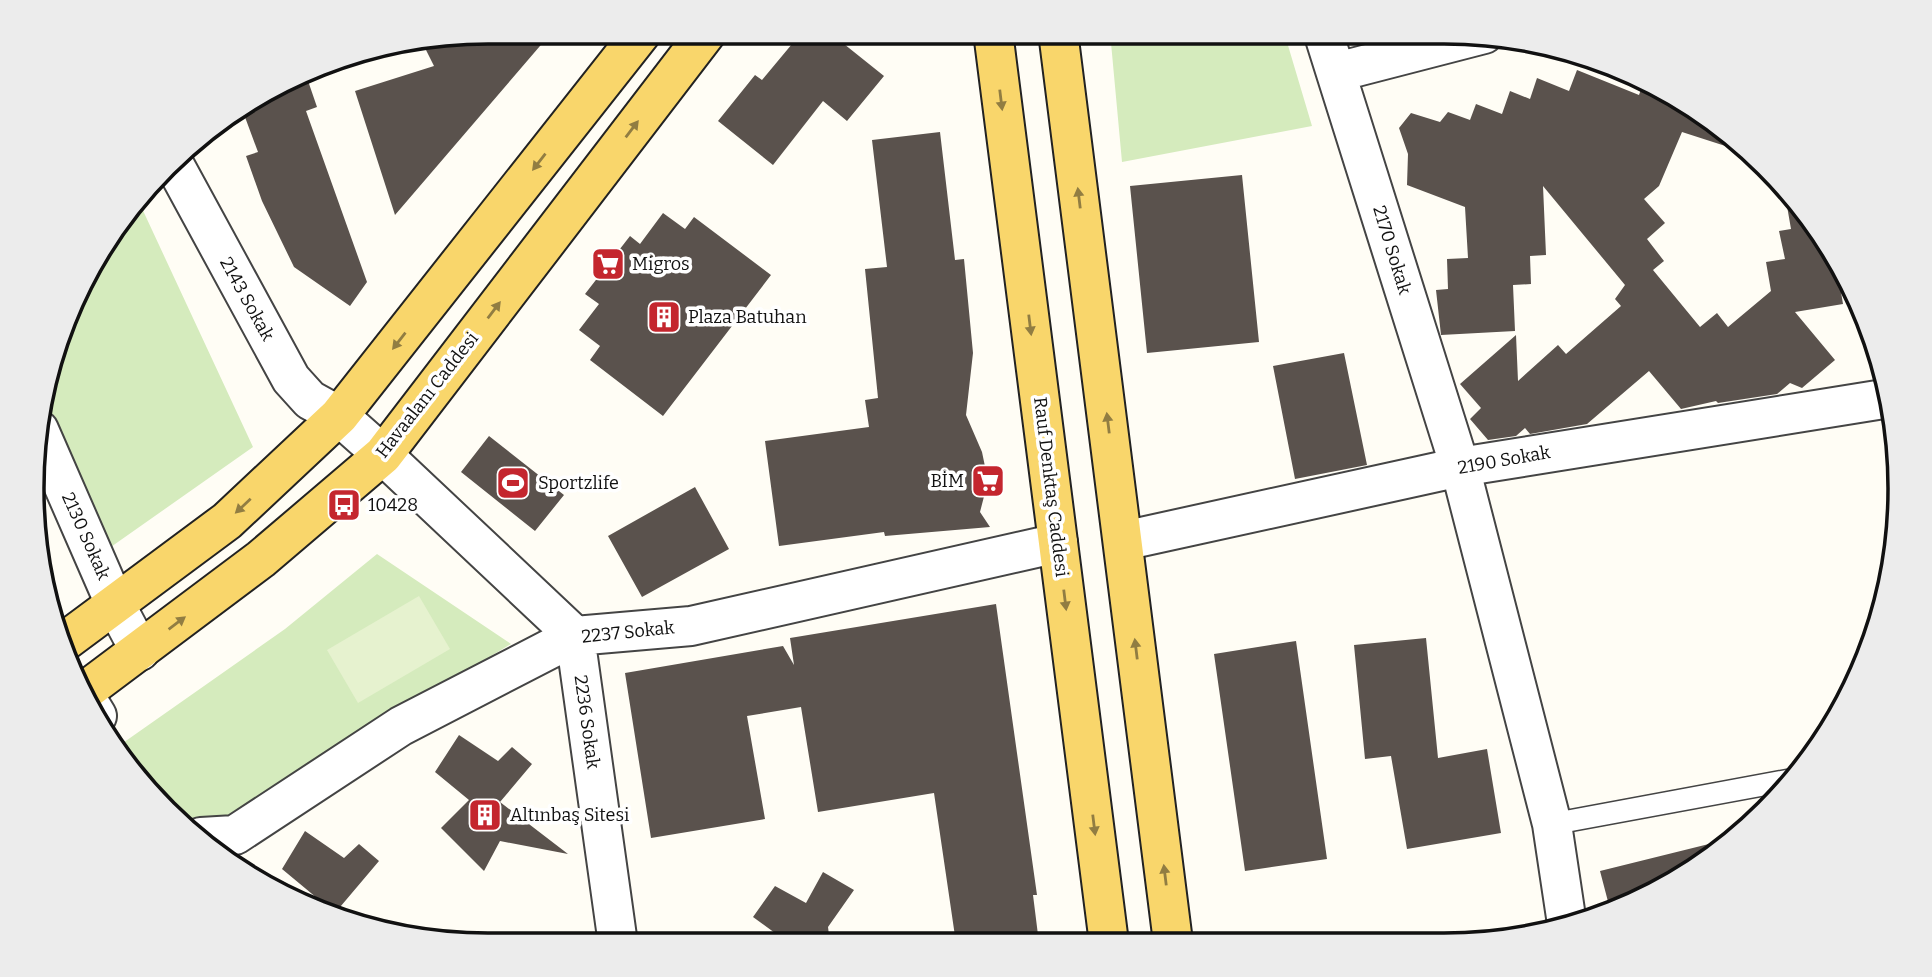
<svg xmlns="http://www.w3.org/2000/svg" width="1932" height="977" font-family="Bitter,serif">
<rect width="100%" height="100%" fill="#fffdf5"/>
<!-- green -->
<path fill="#d5ebbd" d="M 1110,32 L 1284,32 L 1312,126 L 1122,162 Z
M 139,202 L 253,447 L 108,549 L 41,397 L 108,235 Z
M 377,554 L 511,644 L 212,826 L 184,825 L 180,822 L 120,745 L 285,629 Z"/>
<!-- pitch -->
<path fill="#e6f2cf" d="M 419,596 L 450,649 L 358,703 L 327,650 Z"/>
<!-- building -->
<path fill="#5a524d" d="M 488,32 L 552,32 L 395,215 L 355,91 L 434,66 L 422,42 Z
M 802,32 L 829,32 L 884,76 L 847,121 L 823,101 L 773,165 L 718,121 L 755,75 L 762,80 Z
M 1577,70 L 1639,95 L 1645,78 L 1721,126 L 1746,148 L 1744,152 L 1682,132 L 1659,186 L 1644,199 L 1665,223 L 1647,239 L 1664,261 L 1653,270 L 1700,327 L 1717,313 L 1728,327 L 1771,291 L 1766,262 L 1785,259 L 1779,231 L 1791,229 L 1783,183 L 1839,260 L 1842,267 L 1837,268 L 1843,304 L 1795,312 L 1835,360 L 1802,388 L 1790,383 L 1777,394 L 1718,403 L 1716,401 L 1681,409 L 1649,371 L 1587,424 L 1530,434 L 1525,428 L 1516,436 L 1488,440 L 1470,419 L 1481,408 L 1460,384 L 1516,335 L 1518,381 L 1558,345 L 1566,354 L 1621,306 L 1615,299 L 1625,285 L 1543,186 L 1546,255 L 1530,256 L 1531,284 L 1513,285 L 1515,331 L 1441,335 L 1436,290 L 1448,289 L 1447,259 L 1468,258 L 1465,207 L 1407,185 L 1408,154 L 1399,128 L 1411,113 L 1440,122 L 1448,112 L 1470,120 L 1476,104 L 1502,114 L 1510,91 L 1530,99 L 1537,78 L 1569,91 Z
M 306,75 L 317,107 L 306,111 L 367,282 L 350,306 L 294,267 L 262,201 L 246,156 L 258,152 L 242,109 Z
M 940,132 L 955,260 L 964,259 L 973,353 L 966,415 L 982,452 L 988,481 L 980,512 L 990,527 L 885,536 L 884,532 L 779,546 L 765,441 L 869,427 L 865,400 L 878,398 L 865,269 L 887,267 L 872,140 Z
M 1242,175 L 1259,342 L 1147,353 L 1130,186 Z
M 663,213 L 685,229 L 694,217 L 771,275 L 663,416 L 590,360 L 600,346 L 579,330 L 599,304 L 585,294 L 630,236 L 640,244 Z
M 1344,353 L 1367,465 L 1295,479 L 1273,366 Z
M 489,436 L 564,495 L 535,531 L 461,472 Z
M 695,487 L 729,549 L 642,597 L 608,536 Z
M 996,604 L 1037,895 L 1033,895 L 1039,943 L 956,943 L 934,793 L 818,812 L 801,707 L 747,716 L 765,819 L 651,838 L 625,673 L 783,646 L 794,665 L 790,638 Z
M 1426,638 L 1438,758 L 1487,749 L 1501,833 L 1407,849 L 1391,756 L 1365,759 L 1354,645 Z
M 1296,641 L 1327,859 L 1245,871 L 1214,654 Z
M 459,735 L 498,761 L 512,747 L 532,764 L 500,802 L 568,854 L 500,841 L 484,871 L 441,828 L 469,800 L 435,772 Z
M 305,831 L 344,858 L 359,844 L 379,861 L 335,913 L 282,869 Z
M 1725,840 L 1728,845 L 1721,851 L 1611,913 L 1600,871 Z
M 823,872 L 854,890 L 828,927 L 830,943 L 790,944 L 753,917 L 775,886 L 806,903 Z"/>
<g fill="none" stroke-linecap="round" stroke-linejoin="round">
<defs>
<path id="lane" d="M 1552,824 L 1795,779"/>
<path id="street" d="M 1323,32 L 1460,467 L 1552,824 L 1567,924
M 1337,72 L 1484,34
M 174,164 L 291,379 L 310,400 L 339,416 L 383,455 L 575,636 L 618,944
M 39,430 L 115,604 L 140,651
M 1123,541 L 1460,467 L 1890,398
M 83,693 L 97,716
M 201,837 L 235,835 L 401,726 L 575,636 L 691,626 L 1058,543"/>
<path id="primary" d="M 993,32 L 1109,943
M 1058,32 L 1173,942
M 64,642 L 227,521 L 339,416 L 642,32
M 81,694 L 261,559 L 383,455 L 707,32"/>
</defs>
<!-- lane casing -->
<use href="#lane" stroke="#444" stroke-width="24"/>
<!-- street casing -->
<use href="#street" stroke="#444" stroke-width="42"/>
<!-- primary casing -->
<use href="#primary" stroke="#222" stroke-width="42"/>
<!-- lane -->
<use href="#lane" stroke="#fff" stroke-width="21"/>
<!-- street -->
<use href="#street" stroke="#fff" stroke-width="38"/>
<!-- primary -->
<use href="#primary" stroke="#f9d66b" stroke-width="38"/>
</g>
<!-- one-way arrows -->
<defs><path id="oneway-solid" d="M-6-.8H1V-3.2L6.5 0L1 3.2V.8H-6Z" transform="scale(1.75)"/></defs>
<g fill="#917d42">
<use href="#oneway-solid" transform="translate(1001 100) rotate(83)"/>
<use href="#oneway-solid" transform="translate(632 129) rotate(-53)"/>
<use href="#oneway-solid" transform="translate(539 162) rotate(128)"/>
<use href="#oneway-solid" transform="translate(1079 198) rotate(-97)"/>
<use href="#oneway-solid" transform="translate(494 310) rotate(-53)"/>
<use href="#oneway-solid" transform="translate(1030 325) rotate(83)"/>
<use href="#oneway-solid" transform="translate(399 341) rotate(128)"/>
<use href="#oneway-solid" transform="translate(1108 423) rotate(-97)"/>
<use href="#oneway-solid" transform="translate(243 506) rotate(137)"/>
<use href="#oneway-solid" transform="translate(1065 600) rotate(83)"/>
<use href="#oneway-solid" transform="translate(177 623) rotate(-37)"/>
<use href="#oneway-solid" transform="translate(1136 649) rotate(-97)"/>
<use href="#oneway-solid" transform="translate(1094 825) rotate(83)"/>
<use href="#oneway-solid" transform="translate(1165 875) rotate(-97)"/>
</g>
<!-- icons -->
<defs>
<symbol id="supermarket-square" viewBox="-11 -11 22 22"><rect x="-9" y="-9" width="18" height="18" rx="4" fill="#c4262e" stroke="#fff"/><path d="M-6-5.5h2.5l.6 2H6L4.5 2H-2.5L-4.4-4H-6ZM-1.5 3.2a1.3 1.3 0 1 0 .1 0ZM3 3.2a1.3 1.3 0 1 0 .1 0Z" fill="#fff"/></symbol>
<symbol id="building-square" viewBox="-11 -11 22 22"><rect x="-9" y="-9" width="18" height="18" rx="4" fill="#c4262e" stroke="#fff"/><path d="M-4-6H4V6H1V3H-1V6H-4ZM-2.5-4.3h1.7v1.8h-1.7ZM.8-4.3h1.7v1.8H.8ZM-2.5-1h1.7V.8h-1.7ZM.8-1h1.7V.8H.8Z" fill="#fff"/></symbol>
<symbol id="stadium-square" viewBox="-11 -11 22 22"><rect x="-9" y="-9" width="18" height="18" rx="4" fill="#c4262e" stroke="#fff"/><path d="M0-5a6.5 5 0 1 0 0 10a6.5 5 0 1 0 0-10ZM-3.5-1.8h7v3.6h-7Z" fill="#fff"/></symbol>
<symbol id="bus-square" viewBox="-11 -11 22 22"><rect x="-9" y="-9" width="18" height="18" rx="4" fill="#c4262e" stroke="#fff"/><path d="M-5-6H5V4H4V6H2V4H-2V6H-4V4H-5ZM-3.5-4V0h7V-4ZM-3.5 1.2v1.5H-2V1.2ZM2 1.2v1.5H3.5V1.2Z" fill="#fff"/></symbol>
</defs>
<g fill-rule="evenodd">
<use href="#supermarket-square" x="589" y="245" width="38" height="38"/>
<use href="#building-square" x="645" y="298" width="38" height="38"/>
<use href="#supermarket-square" x="969" y="462" width="38" height="38"/>
<use href="#stadium-square" x="494" y="464" width="38" height="38"/>
<use href="#bus-square" x="325" y="486" width="38" height="38"/>
<use href="#building-square" x="466" y="796" width="38" height="38"/>
</g>
<g text-anchor="middle" dominant-baseline="central" stroke-width="7" stroke-linejoin="round" paint-order="stroke">
<!-- street labels -->
<g font-size="18" fill="#111" stroke="#fff">
<text transform="translate(1392 250) rotate(73)">2170 Sokak</text>
<text transform="translate(247 299) rotate(61)">2143 Sokak</text>
<text transform="translate(427 395) rotate(-52)">Havaalanı Caddesi</text>
<text transform="translate(1504 460) rotate(-10)">2190 Sokak</text>
<text transform="translate(1051 487) rotate(83)">Rauf Denktaş Caddesi</text>
<text transform="translate(86 536) rotate(66)">2130 Sokak</text>
<text transform="translate(628 632) rotate(-6)">2237 Sokak</text>
<text transform="translate(587 722) rotate(82)">2236 Sokak</text>
</g>
<!-- poi labels -->
<g font-size="18" fill="#111" stroke="#fff" text-anchor="start">
<text x="632" y="264">Migros</text>
<text x="688" y="317">Plaza Batuhan</text>
<text x="964" y="481" text-anchor="end">BİM</text>
<text x="538" y="483">Sportzlife</text>
<text x="368" y="505">10428</text>
<text x="510" y="815">Altınbaş Sitesi</text>
</g>
</g>
<!-- crop -->
<path d="M0 0H1932V977H0ZM488 44H1444A444 444 0 0 1 1888 488V489A444 444 0 0 1 1444 933H488A444 444 0 0 1 44 489V488A444 444 0 0 1 488 44Z" fill="#ececec" fill-rule="evenodd"/>
<path fill="none" stroke="#111" stroke-width="3.5" d="M488 44H1444A444 444 0 0 1 1888 488V489A444 444 0 0 1 1444 933H488A444 444 0 0 1 44 489V488A444 444 0 0 1 488 44Z"/>
</svg>
